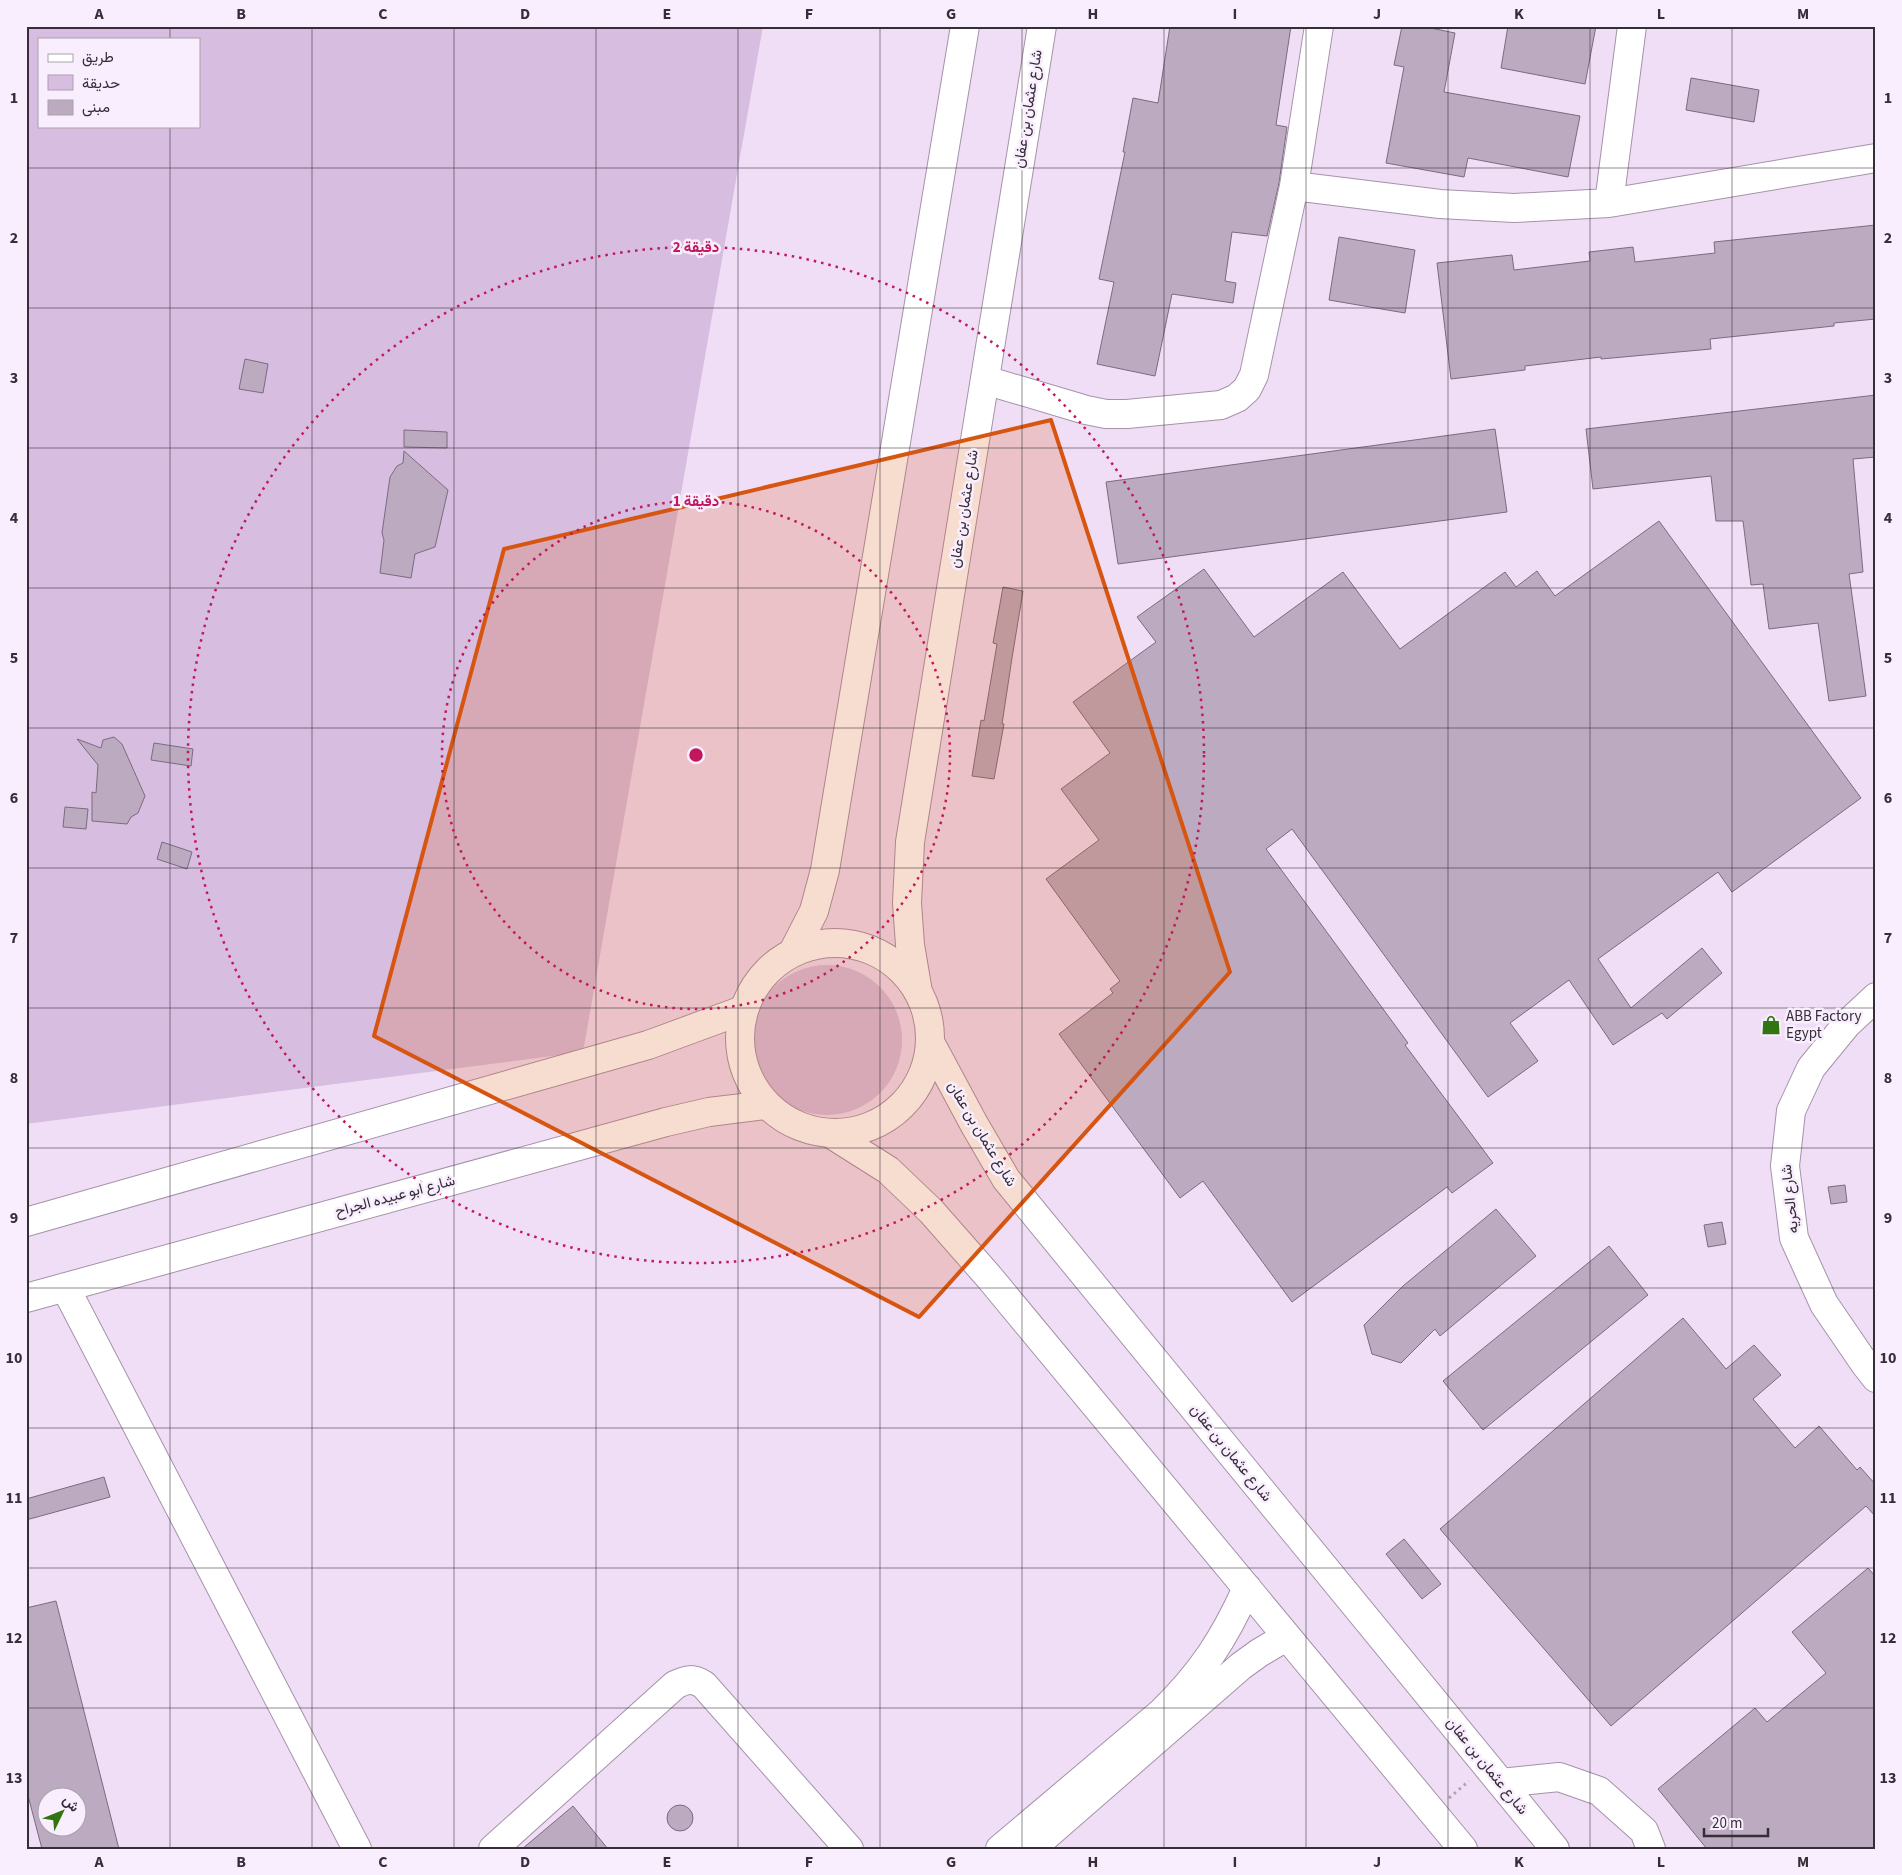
<svg xmlns="http://www.w3.org/2000/svg" width="1902" height="1875" font-family="'Source Sans 3',Vazirmatn,sans-serif">
<rect width="100%" height="100%" fill="#f0def6"/>
<!-- green -->
<path fill="#d7bddf" fill-rule="evenodd" d="M 26,26 L 763,26 L 583,1052 L 26,1124 ZM 39,39 L 199,39 L 199,126 L 39,126 Z
M752 1040a75 75 0 1 1 150 0a75 75 0 1 1-150 0Z"/>
<!-- building -->
<path fill="#bbaac0" stroke="#7b6b80" fill-rule="evenodd" d="M 1170,26 L 1291,26 L 1276,125 L 1287,127 L 1279,183 L 1267,236 L 1232,232 L 1225,281 L 1236,283 L 1233,303 L 1172,294 L 1155,376 L 1097,364 L 1114,282 L 1099,279 L 1125,152 L 1123,152 L 1133,98 L 1158,103 Z
M 1402,26 L 1421,26 L 1455,33 L 1444,92 L 1580,116 L 1568,177 L 1468,158 L 1464,177 L 1386,163 L 1404,67 L 1394,65 Z
M 1508,26 L 1596,26 L 1585,84 L 1501,68 Z
M 1691,78 L 1759,90 L 1754,122 L 1686,110 Z
M 1876,225 L 1876,319 L 1834,323 L 1834,326 L 1710,339 L 1711,349 L 1601,359 L 1601,357 L 1525,366 L 1525,370 L 1451,379 L 1437,263 L 1512,255 L 1514,270 L 1590,261 L 1589,252 L 1633,247 L 1635,262 L 1715,253 L 1714,242 Z
M 1339,237 L 1415,250 L 1405,313 L 1329,300 Z
M 245,359 L 268,364 L 263,393 L 239,389 Z
M 1876,395 L 1876,457 L 1853,459 L 1863,572 L 1849,574 L 1866,696 L 1829,701 L 1818,623 L 1769,629 L 1763,584 L 1751,585 L 1743,521 L 1716,521 L 1711,476 L 1593,489 L 1586,429 Z
M 1495,429 L 1507,512 L 1118,564 L 1106,482 Z
M 404,430 L 447,432 L 447,448 L 404,447 Z
M 404,451 L 448,490 L 435,547 L 415,554 L 411,578 L 380,573 L 384,540 L 382,533 L 390,477 L 397,466 L 403,463 Z
M 1659,521 L 1861,798 L 1732,892 L 1718,872 L 1598,959 L 1631,1008 L 1702,948 L 1722,973 L 1667,1019 L 1662,1013 L 1613,1045 L 1569,980 L 1510,1023 L 1538,1061 L 1488,1097 L 1292,829 L 1266,849 L 1408,1043 L 1405,1045 L 1493,1163 L 1452,1193 L 1447,1187 L 1292,1302 L 1203,1181 L 1180,1198 L 1059,1034 L 1113,993 L 1110,989 L 1120,981 L 1046,879 L 1099,840 L 1061,789 L 1110,753 L 1073,702 L 1156,642 L 1137,617 L 1204,569 L 1254,637 L 1343,572 L 1400,649 L 1505,572 L 1516,587 L 1537,571 L 1555,596 Z
M 1003,587 L 1023,591 L 1012,658 L 1002,724 L 1004,724 L 994,779 L 972,776 L 981,720 L 984,721 L 997,644 L 993,643 Z
M 114,737 L 122,744 L 145,796 L 138,813 L 131,817 L 127,824 L 92,821 L 92,792 L 96,793 L 98,765 L 77,739 L 101,748 L 103,740 Z
M 154,743 L 193,749 L 191,766 L 151,760 Z
M 65,807 L 88,809 L 86,829 L 63,827 Z
M 162,842 L 192,852 L 187,869 L 157,859 Z
M 1845,1185 L 1847,1202 L 1831,1204 L 1828,1187 Z
M 1496,1209 L 1536,1256 L 1440,1336 L 1435,1329 L 1401,1363 L 1372,1354 L 1364,1325 L 1403,1286 Z
M 1722,1222 L 1726,1244 L 1708,1247 L 1704,1225 Z
M 1609,1246 L 1648,1295 L 1483,1430 L 1443,1381 Z
M 1683,1318 L 1726,1369 L 1754,1345 L 1781,1375 L 1753,1399 L 1795,1448 L 1819,1426 L 1857,1470 L 1860,1467 L 1876,1485 L 1876,1517 L 1866,1506 L 1611,1726 L 1440,1529 Z
M 104,1477 L 110,1497 L 26,1520 L 26,1499 Z
M 1404,1539 L 1441,1584 L 1422,1599 L 1386,1554 Z
M 1868,1568 L 1876,1577 L 1876,1849 L 1707,1849 L 1658,1789 L 1755,1708 L 1767,1722 L 1826,1673 L 1792,1632 Z
M 56,1601 L 119,1849 L 42,1849 L 26,1788 L 26,1608 ZM 48,1798 L 78,1798 L 78,1828 L 48,1828 Z
M667 1818a13 13 0 1 1 26 0a13 13 0 1 1-26 0Z
M 573,1806 L 608,1849 L 522,1849 Z"/>
<g fill="none" stroke-linecap="round" stroke-linejoin="round">
<defs>
<path id="minor" d="M 1319,26 L 1294,186 L 1440,204 L 1514,208 L 1609,203 L 1876,158
M 1609,203 L 1632,26
M 985,380 L 1086,410 L 1106,414 L 1127,414 L 1221,405 L 1237,398 L 1247,389 L 1254,375 L 1294,186
M 1876,997 L 1847,1024 L 1811,1068 L 1791,1111 L 1785,1166 L 1794,1238 L 1824,1304 L 1865,1364 L 1876,1378
M 26,1222 L 648,1045 L 743,1010
M 65,1287 L 357,1849
M 26,1298 L 666,1122 L 709,1112 L 766,1105
M 1501,1783 L 1559,1777 L 1599,1791 L 1644,1831 L 1651,1849
M 493,1849 L 675,1685 C 687,1679 693,1678 704,1685 L 849,1849
M 1000,1849 L 1161,1713 C 1202,1673 1224,1639 1247,1588
M 1031,1849 L 1241,1666 L 1259,1653 L 1286,1637"/>
<path id="major" d="M740 1038a95 95 0 1 1 190 0a95 95 0 1 1-190 0Z
M 793,952 L 814,911 L 825,870 L 965,26
M 918,992 L 910,945 L 907,903 L 910,842 L 1042,26
M 930,1042 L 974,1124 L 1006,1179 L 1555,1849
M 831,1134 L 888,1170 L 931,1211 L 989,1277 L 1463,1849"/>
</defs>
<!-- minor casing -->
<use href="#minor" stroke="#a493a9" stroke-width="30"/>
<!-- major casing -->
<use href="#major" stroke="#a493a9" stroke-width="30"/>
<!-- path -->
<path stroke="#b0a2b4" stroke-width="3" stroke-dasharray="2.5 4" stroke-linecap="butt" d="M 1449,1798 L 1469,1781"/>
<!-- minor -->
<use href="#minor" stroke="#fff" stroke-width="28"/>
<!-- major -->
<use href="#major" stroke="#fff" stroke-width="28"/>
</g>
<!-- marked area -->
<path fill="#d65510" fill-opacity="0.2" stroke="#d65510" stroke-width="4" stroke-linejoin="round" d="M 1051,420 L 1230,972 L 919,1317 L 374,1036 L 504,549 Z"/>
<!-- grid -->
<path fill="none" stroke="#352e37" stroke-width="1" stroke-opacity="0.55" d="M 170,26 L 170,39M 312,26 L 312,1849M 454,26 L 454,1849M 596,26 L 596,1849M 738,26 L 738,1849M 880,26 L 880,1849M 1022,26 L 1022,1849M 1164,26 L 1164,1849M 1306,26 L 1306,1849M 1448,26 L 1448,1849M 1590,26 L 1590,1849M 1732,26 L 1732,1849M 170,126 L 170,1849M 26,168 L 1876,168M 26,308 L 1876,308M 26,448 L 1876,448M 26,588 L 1876,588M 26,728 L 1876,728M 26,868 L 1876,868M 26,1008 L 1876,1008M 26,1148 L 1876,1148M 26,1288 L 1876,1288M 26,1428 L 1876,1428M 26,1568 L 1876,1568M 26,1708 L 1876,1708"/>
<!-- distance rings -->
<g fill="none" stroke="#c2185b" stroke-width="2.5" stroke-dasharray="2.5 5">
<circle cx="696" cy="755" r="254"/>
<circle cx="696" cy="755" r="508"/>
</g>
<!-- icons -->
<defs>
<symbol id="shop-bare" viewBox="-9 -9 18 18"><path d="M-5-2.5h2.3a2.7 3.5 0 0 1 5.4 0H5L5.5 6h-11ZM-1.5-2.5h3a1.5 2.3 0 0 0-3 0Z" fill="#317412" stroke="#f9eefd" stroke-width="2.5" paint-order="stroke"/></symbol>
</defs>
<g fill-rule="evenodd">
<use href="#shop-bare" x="1757" y="1011" width="28" height="28"/>
</g>
<g text-anchor="middle" dominant-baseline="central" stroke-width="5" stroke-linejoin="round" paint-order="stroke">
<!-- street labels -->
<g font-size="15" fill="#352e37" stroke="#f9eefd">
<text transform="translate(1028 109) rotate(-81)">شارع عثمان بن عفان</text>
<text transform="translate(964 509) rotate(-81)">شارع عثمان بن عفان</text>
<text transform="translate(982 1134) rotate(59)">شارع عثمان بن عفان</text>
<text transform="translate(395 1196) rotate(-15)">شارع ابو عبيده الجراح</text>
<text transform="translate(1790 1199) rotate(-96)">شارع الحريه</text>
<text transform="translate(1231 1453) rotate(51)">شارع عثمان بن عفان</text>
<text transform="translate(1487 1766) rotate(51)">شارع عثمان بن عفان</text>
</g>
<!-- poi labels -->
<g font-size="15" fill="#352e37" stroke="#f9eefd" text-anchor="start">
<text x="1786" y="1016">ABB Factory<tspan x="1786" dy="17">Egypt</tspan></text>
</g>
</g>
<circle cx="696" cy="755" r="8" fill="#c2185b" stroke="#f9eefd" stroke-width="2.5"/>
<g font-size="15" text-anchor="middle" font-weight="bold" fill="#c2185b" stroke="#f9eefd" stroke-width="5" stroke-linejoin="round" paint-order="stroke">
<text x="696" y="252">2 دقيقة</text>
<text x="696" y="506">1 دقيقة</text>
</g>
<!-- border -->
<rect width="1902" height="1875" fill="none" stroke="#f9eefd" stroke-width="55"/>
<!-- legend -->
<rect x="38" y="38" width="162" height="90" fill="#f9eefd" stroke="#aba1ae"/>
<rect x="48" y="54" width="25" height="8" fill="#ffffff" stroke="#aba1ae"/>
<text x="82" y="62" font-size="15" fill="#352e37">طريق</text>
<rect x="48" y="75" width="25" height="15" fill="#d7bddf" stroke="#aba1ae"/>
<text x="82" y="88" font-size="15" fill="#352e37">حديقة</text>
<rect x="48" y="100" width="25" height="15" fill="#bbaac0" stroke="#aba1ae"/>
<text x="82" y="112" font-size="15" fill="#352e37">مبنى</text>
<!-- north arrow -->
<g transform="translate(62 1812) rotate(47)"><circle r="24" fill="#f9eefd" stroke="#aba1ae"/>
<path d="M0-4L9 19L0 12L-9 19Z" fill="#317412"/>
<text y="-8" font-size="14" font-weight="bold" text-anchor="middle" fill="#352e37">ش</text>
</g>
<!-- scale -->
<path d="M1704 1828v8h64v-8" fill="none" stroke="#352e37" stroke-width="2.5"/>
<text x="1712" y="1828" font-size="15" fill="#352e37" stroke="#f9eefd" stroke-width="4" paint-order="stroke">20 m</text>
<rect x="28" y="28" width="1846" height="1820" fill="none" stroke="#352e37" stroke-width="2"/>
<g font-size="16" text-anchor="middle" font-weight="bold" fill="#352e37">
<text x="99" y="19">A</text>
<text x="241" y="19">B</text>
<text x="383" y="19">C</text>
<text x="525" y="19">D</text>
<text x="667" y="19">E</text>
<text x="809" y="19">F</text>
<text x="951" y="19">G</text>
<text x="1093" y="19">H</text>
<text x="1235" y="19">I</text>
<text x="1377" y="19">J</text>
<text x="1519" y="19">K</text>
<text x="1661" y="19">L</text>
<text x="1803" y="19">M</text>
<text x="14" y="103">1</text>
<text x="1888" y="103">1</text>
<text x="14" y="243">2</text>
<text x="1888" y="243">2</text>
<text x="14" y="383">3</text>
<text x="1888" y="383">3</text>
<text x="14" y="523">4</text>
<text x="1888" y="523">4</text>
<text x="14" y="663">5</text>
<text x="1888" y="663">5</text>
<text x="14" y="803">6</text>
<text x="1888" y="803">6</text>
<text x="14" y="943">7</text>
<text x="1888" y="943">7</text>
<text x="14" y="1083">8</text>
<text x="1888" y="1083">8</text>
<text x="14" y="1223">9</text>
<text x="1888" y="1223">9</text>
<text x="14" y="1363">10</text>
<text x="1888" y="1363">10</text>
<text x="14" y="1503">11</text>
<text x="1888" y="1503">11</text>
<text x="14" y="1643">12</text>
<text x="1888" y="1643">12</text>
<text x="14" y="1783">13</text>
<text x="1888" y="1783">13</text>
<text x="99" y="1867">A</text>
<text x="241" y="1867">B</text>
<text x="383" y="1867">C</text>
<text x="525" y="1867">D</text>
<text x="667" y="1867">E</text>
<text x="809" y="1867">F</text>
<text x="951" y="1867">G</text>
<text x="1093" y="1867">H</text>
<text x="1235" y="1867">I</text>
<text x="1377" y="1867">J</text>
<text x="1519" y="1867">K</text>
<text x="1661" y="1867">L</text>
<text x="1803" y="1867">M</text>
</g>
</svg>
